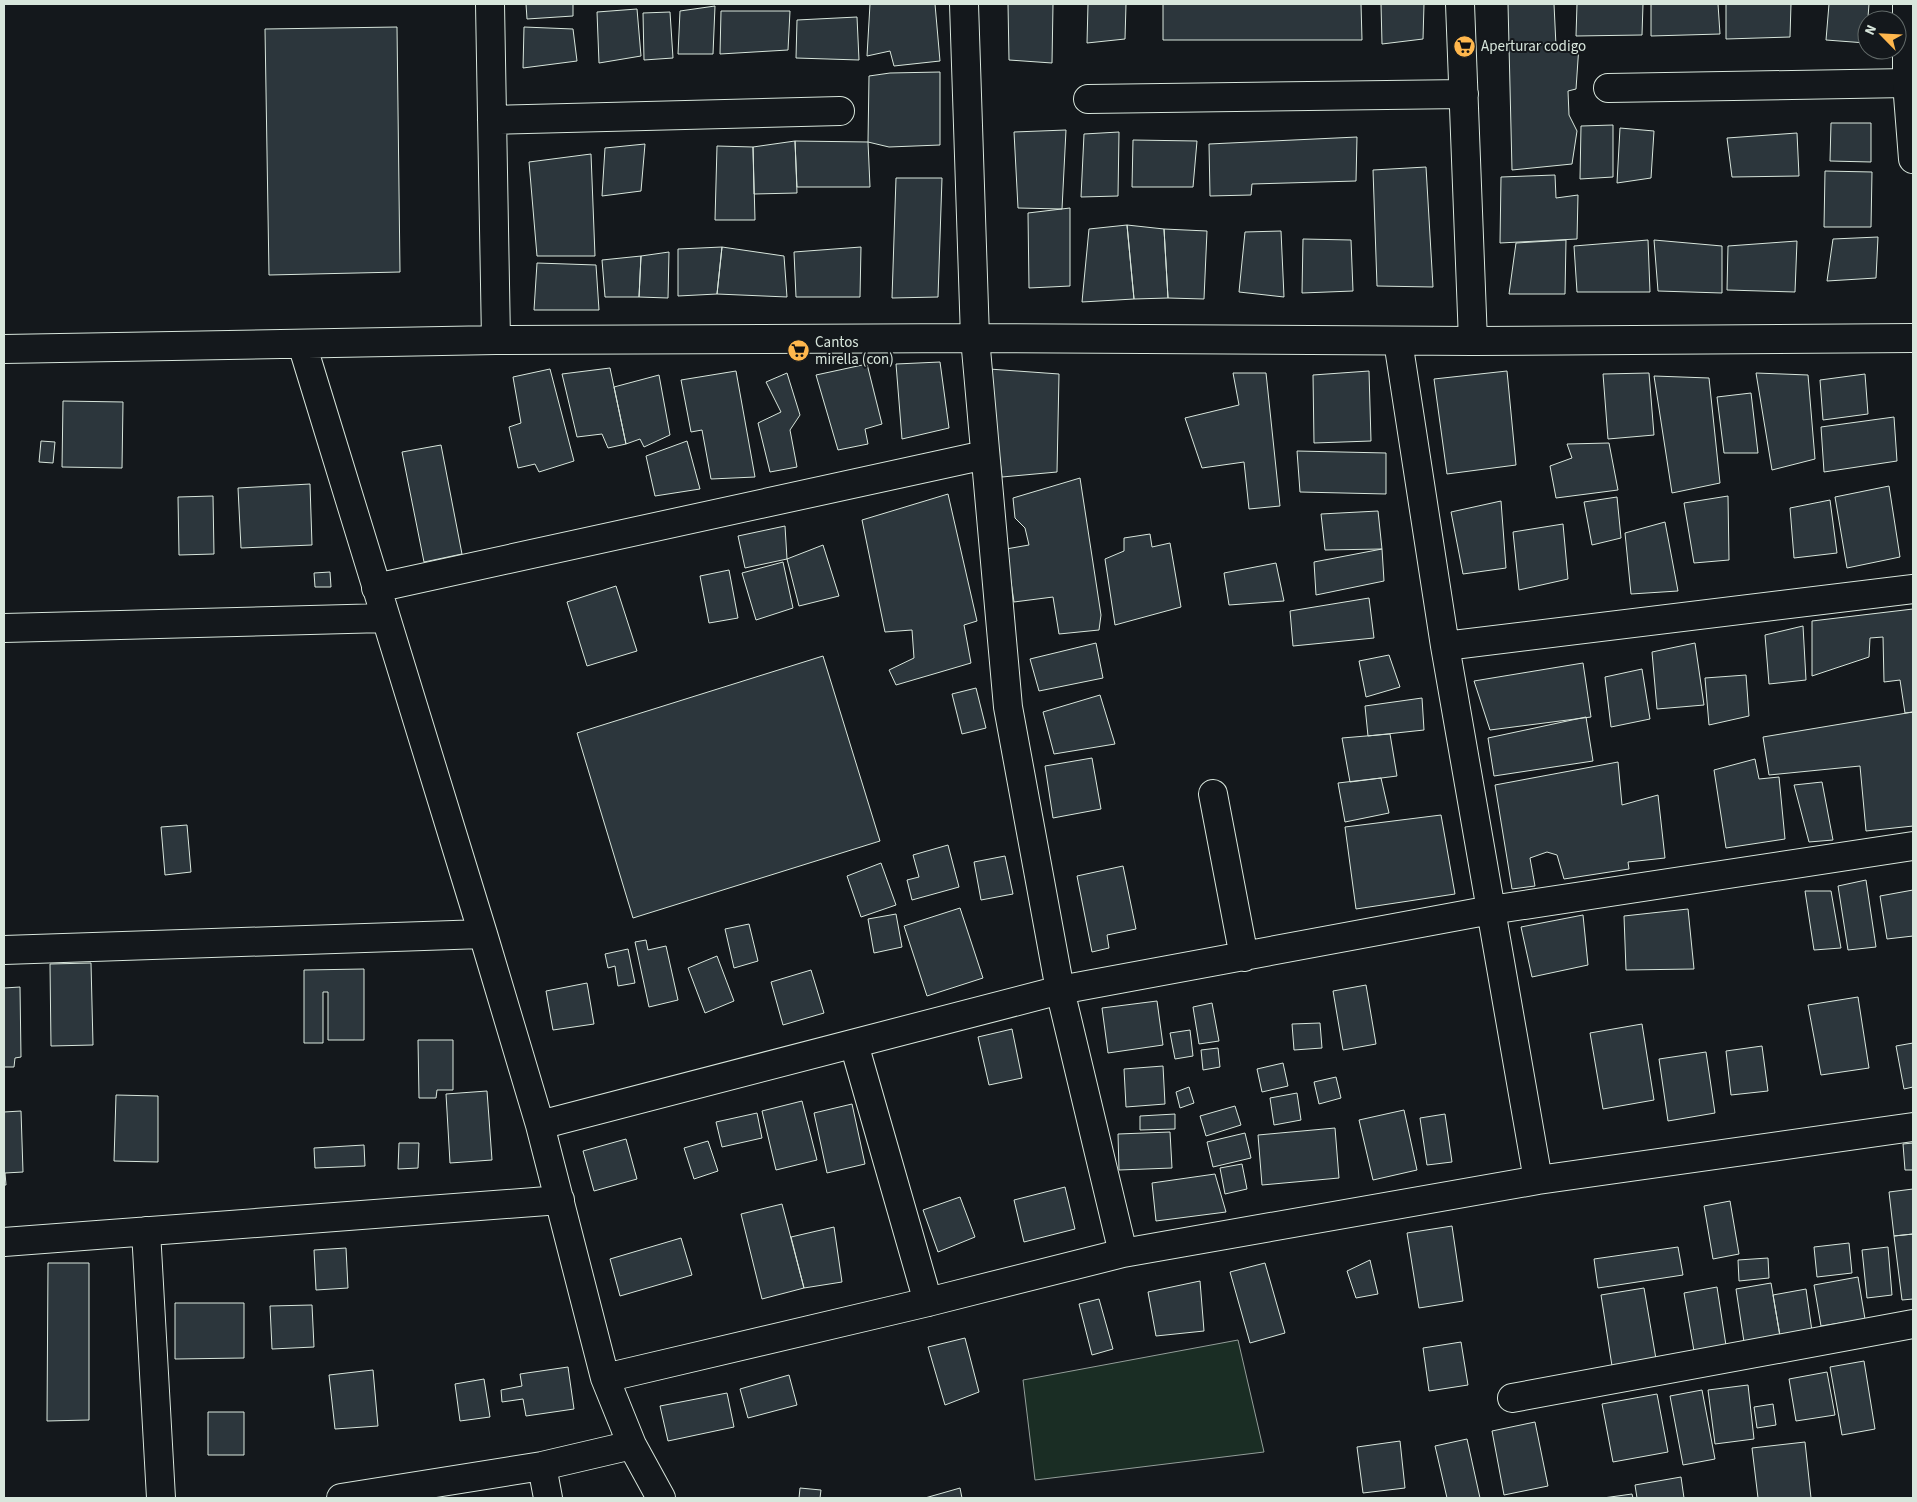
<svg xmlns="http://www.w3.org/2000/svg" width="1917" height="1502" font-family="'Source Sans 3',sans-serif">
<rect width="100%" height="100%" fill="#14181c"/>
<!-- green -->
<path fill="#1a2d24" stroke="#939e99" d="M 1238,1340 L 1264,1452 L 1035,1480 L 1023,1380 Z"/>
<!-- building -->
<path fill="#2c363c" stroke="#d8e6dc" d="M 526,4 L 573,4 L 573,16 L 527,19 Z
M 870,4 L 935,4 L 940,61 L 894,66 L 890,51 L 867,56 Z
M 1008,4 L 1053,4 L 1052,63 L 1009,60 Z
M 1088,4 L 1126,4 L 1125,39 L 1087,43 Z
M 1163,4 L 1361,4 L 1362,40 L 1163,40 Z
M 1381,4 L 1424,4 L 1423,39 L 1382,44 Z
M 1508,4 L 1554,4 L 1556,46 L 1579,45 L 1576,89 L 1568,91 L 1569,115 L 1577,131 L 1572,164 L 1512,170 Z
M 1577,4 L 1643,4 L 1642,35 L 1576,36 Z
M 1651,4 L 1718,4 L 1720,34 L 1651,36 Z
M 1726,4 L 1791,4 L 1790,37 L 1726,39 Z
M 1829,4 L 1869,4 L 1866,43 L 1826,40 Z
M 715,6 L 713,54 L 678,54 L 680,11 Z
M 637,9 L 641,56 L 599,63 L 597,12 Z
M 721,11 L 790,11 L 788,50 L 720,54 Z
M 670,12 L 673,58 L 644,60 L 643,13 Z
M 857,17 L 859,60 L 796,58 L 797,20 Z
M 397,27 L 400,272 L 269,275 L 265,29 Z
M 524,27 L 573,29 L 577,61 L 523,68 Z
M 940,72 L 940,145 L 889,147 L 868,142 L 869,76 L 890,73 Z
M 1831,123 L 1871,123 L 1871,162 L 1830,161 Z
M 1613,125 L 1613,177 L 1580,179 L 1581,126 Z
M 1620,128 L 1654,131 L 1651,178 L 1617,183 Z
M 1066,130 L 1062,209 L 1018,208 L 1014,132 Z
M 1119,132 L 1118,196 L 1081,197 L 1084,134 Z
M 1797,133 L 1799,176 L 1732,177 L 1727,138 Z
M 1357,137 L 1356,181 L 1252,184 L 1251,195 L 1210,196 L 1209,144 Z
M 1133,140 L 1197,141 L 1193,187 L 1132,187 Z
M 795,141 L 797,193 L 754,194 L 753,147 Z
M 795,141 L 868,142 L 870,187 L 797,187 Z
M 645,144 L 641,191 L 602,196 L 605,148 Z
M 717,146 L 753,147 L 755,220 L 715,220 Z
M 591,154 L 595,256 L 537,256 L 529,162 Z
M 1426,167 L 1433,287 L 1377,286 L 1373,170 Z
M 1825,171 L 1872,172 L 1871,227 L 1824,227 Z
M 1555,175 L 1556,198 L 1578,195 L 1577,239 L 1500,243 L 1501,177 Z
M 896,178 L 942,178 L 938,297 L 892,298 Z
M 1070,208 L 1070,286 L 1029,288 L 1028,213 Z
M 1127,225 L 1134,299 L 1082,302 L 1089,229 Z
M 1127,225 L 1164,229 L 1168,298 L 1134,299 Z
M 1164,229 L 1207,231 L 1204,299 L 1168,298 Z
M 1281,231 L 1284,297 L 1239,292 L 1245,232 Z
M 1878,237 L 1876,278 L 1827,281 L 1833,239 Z
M 1303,239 L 1351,240 L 1353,291 L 1302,293 Z
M 1566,240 L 1565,294 L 1509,294 L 1516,243 Z
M 1648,240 L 1650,292 L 1577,292 L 1574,246 Z
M 1654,240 L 1722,246 L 1722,293 L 1658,291 Z
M 1797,241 L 1795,292 L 1727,290 L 1728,246 Z
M 722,247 L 717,294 L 678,296 L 678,249 Z
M 722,247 L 784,256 L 787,297 L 717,294 Z
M 861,247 L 860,297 L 796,297 L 794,252 Z
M 669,252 L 668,298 L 639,297 L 641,256 Z
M 641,256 L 639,297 L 605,297 L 602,260 Z
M 537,263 L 596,265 L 599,310 L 534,310 Z
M 940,362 L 949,428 L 902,439 L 896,364 Z
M 867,364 L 882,424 L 865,429 L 868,444 L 838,450 L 816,375 Z
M 610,368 L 626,444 L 608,448 L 602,434 L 577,437 L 562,374 Z
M 550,369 L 574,461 L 539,472 L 535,464 L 518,468 L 509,427 L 521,423 L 513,377 Z
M 989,369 L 1059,374 L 1057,472 L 1002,477 Z
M 736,371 L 755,477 L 711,479 L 702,430 L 691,432 L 681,380 Z
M 1369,371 L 1371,441 L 1314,443 L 1313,375 Z
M 1507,371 L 1516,465 L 1447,474 L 1434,379 Z
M 787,373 L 800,415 L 790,430 L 797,467 L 770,472 L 758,423 L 781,412 L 766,382 Z
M 1233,373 L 1266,373 L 1280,506 L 1249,509 L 1244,462 L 1202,468 L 1185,418 L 1239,405 Z
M 1649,373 L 1654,435 L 1608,439 L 1603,374 Z
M 1756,373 L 1808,375 L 1815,459 L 1772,470 Z
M 1865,374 L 1868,414 L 1823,420 L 1820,380 Z
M 659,375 L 670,435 L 644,447 L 640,439 L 626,444 L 614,387 Z
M 1654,376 L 1709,378 L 1720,483 L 1672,493 Z
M 1751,393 L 1758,453 L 1724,453 L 1717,397 Z
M 63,401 L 123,402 L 122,468 L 62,467 Z
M 1894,417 L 1897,461 L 1824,472 L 1821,427 Z
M 41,441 L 55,442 L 53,463 L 39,462 Z
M 687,441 L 700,489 L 655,496 L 646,456 Z
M 1609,443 L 1618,490 L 1556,498 L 1550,466 L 1572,458 L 1567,444 Z
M 441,445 L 462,554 L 424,562 L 402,452 Z
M 1297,451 L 1386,453 L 1386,494 L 1300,492 Z
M 1080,478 L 1101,615 L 1099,630 L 1059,634 L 1053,597 L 1014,602 L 1006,549 L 1029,545 L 1025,528 L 1015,518 L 1013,498 Z
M 310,484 L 312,545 L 241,548 L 238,488 Z
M 1889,486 L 1900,557 L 1847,568 L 1835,497 Z
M 948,494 L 977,621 L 964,625 L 971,663 L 896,685 L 889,670 L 914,658 L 912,630 L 885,632 L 862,520 Z
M 213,496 L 214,554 L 179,555 L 178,497 Z
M 1728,496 L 1729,560 L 1694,563 L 1684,503 Z
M 1617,497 L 1621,538 L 1592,545 L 1584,502 Z
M 1830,500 L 1837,553 L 1794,558 L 1790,508 Z
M 1501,501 L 1506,568 L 1463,574 L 1451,512 Z
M 1378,511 L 1382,549 L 1325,550 L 1321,514 Z
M 1665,522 L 1678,591 L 1631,594 L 1625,533 Z
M 1563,524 L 1568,579 L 1519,590 L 1513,532 Z
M 785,526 L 787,559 L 745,568 L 738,536 Z
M 1150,534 L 1152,547 L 1170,543 L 1181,607 L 1115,625 L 1105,559 L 1124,551 L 1124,538 Z
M 823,545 L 839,596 L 799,606 L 787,559 Z
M 1382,549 L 1384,581 L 1316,595 L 1314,562 Z
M 783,562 L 793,608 L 756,620 L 742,573 Z
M 1276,563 L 1284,601 L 1229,605 L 1224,573 Z
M 729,570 L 738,618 L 709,623 L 700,576 Z
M 330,572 L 331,587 L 315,587 L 314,573 Z
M 616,586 L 637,651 L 587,666 L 567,602 Z
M 1369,598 L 1374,638 L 1293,646 L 1290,611 Z
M 1913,609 L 1913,712 L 1905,713 L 1900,680 L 1884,682 L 1883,637 L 1870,638 L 1869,657 L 1812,676 L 1812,621 Z
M 1803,626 L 1806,680 L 1769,684 L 1765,635 Z
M 1096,643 L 1103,678 L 1039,691 L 1030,659 Z
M 1695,643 L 1704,705 L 1657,709 L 1652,652 Z
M 1389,655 L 1400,687 L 1366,697 L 1359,661 Z
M 823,656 L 880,841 L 633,918 L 577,733 Z
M 1583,663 L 1591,717 L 1490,730 L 1474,681 Z
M 1642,669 L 1650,719 L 1611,727 L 1605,677 Z
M 1746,675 L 1749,716 L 1709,725 L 1705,678 Z
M 976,688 L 986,728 L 962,734 L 952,694 Z
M 1100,695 L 1115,744 L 1054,754 L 1043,712 Z
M 1422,698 L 1424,730 L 1368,736 L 1365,706 Z
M 1913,712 L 1913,826 L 1866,831 L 1860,766 L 1769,775 L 1763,737 Z
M 1586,717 L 1593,761 L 1494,776 L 1488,738 Z
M 1390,734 L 1397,776 L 1350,782 L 1342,738 Z
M 1092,758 L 1101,809 L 1053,818 L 1045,766 Z
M 1755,759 L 1759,779 L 1779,777 L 1785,839 L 1726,848 L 1714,770 Z
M 1618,762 L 1622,805 L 1658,795 L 1665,858 L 1628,862 L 1629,869 L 1564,879 L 1557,855 L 1547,852 L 1530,858 L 1535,886 L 1512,889 L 1495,785 Z
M 1381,778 L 1389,813 L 1345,822 L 1338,783 Z
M 1822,782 L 1833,840 L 1809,842 L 1794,785 Z
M 1441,815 L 1455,894 L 1356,909 L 1345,827 Z
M 187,825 L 191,872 L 165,875 L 161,827 Z
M 948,845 L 959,887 L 912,900 L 907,880 L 919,877 L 913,855 Z
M 1005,856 L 1013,894 L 981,900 L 974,862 Z
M 881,863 L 896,905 L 861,917 L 847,876 Z
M 1123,866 L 1136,929 L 1107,935 L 1109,948 L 1092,952 L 1077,876 Z
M 1866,880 L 1876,947 L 1848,950 L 1838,886 Z
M 1913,890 L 1913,936 L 1887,939 L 1880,896 Z
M 1805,891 L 1831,891 L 1841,948 L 1814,950 Z
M 960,908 L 983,978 L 927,996 L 904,926 Z
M 1688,909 L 1694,969 L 1626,970 L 1624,916 Z
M 896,914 L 902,947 L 874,953 L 868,919 Z
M 1583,915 L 1588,965 L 1532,977 L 1521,927 Z
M 749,924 L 758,961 L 734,968 L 725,929 Z
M 646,940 L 648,950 L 666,946 L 678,1000 L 649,1007 L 635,942 Z
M 628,949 L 635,983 L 618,986 L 615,966 L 608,968 L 605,954 Z
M 717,956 L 734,1001 L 705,1013 L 688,968 Z
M 91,963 L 93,1045 L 51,1046 L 50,964 Z
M 364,969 L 364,1040 L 328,1040 L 328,992 L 323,992 L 323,1043 L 304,1043 L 304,970 Z
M 811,970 L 824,1013 L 783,1025 L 771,982 Z
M 587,983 L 594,1024 L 553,1030 L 546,991 Z
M 1366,985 L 1376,1044 L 1343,1050 L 1333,991 Z
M 20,987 L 21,1057 L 15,1058 L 14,1067 L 4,1067 L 4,988 Z
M 1858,997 L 1869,1068 L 1821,1075 L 1808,1005 Z
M 1157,1001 L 1163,1045 L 1108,1053 L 1102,1008 Z
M 1212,1003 L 1219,1041 L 1199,1044 L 1193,1007 Z
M 1320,1023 L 1322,1048 L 1294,1050 L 1292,1024 Z
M 1642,1024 L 1654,1100 L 1603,1109 L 1590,1033 Z
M 1012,1029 L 1022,1078 L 989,1085 L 978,1037 Z
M 1190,1030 L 1193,1056 L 1175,1059 L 1170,1033 Z
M 418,1040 L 453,1040 L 453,1090 L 437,1090 L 436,1098 L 419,1098 Z
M 1913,1043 L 1913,1087 L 1904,1089 L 1896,1046 Z
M 1762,1046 L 1768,1091 L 1731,1095 L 1726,1051 Z
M 1218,1048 L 1220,1067 L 1203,1070 L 1201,1050 Z
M 1706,1052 L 1715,1113 L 1668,1121 L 1659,1059 Z
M 1283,1063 L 1288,1086 L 1262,1092 L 1257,1069 Z
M 1163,1066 L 1165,1104 L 1126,1107 L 1124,1069 Z
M 1336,1077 L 1341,1098 L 1319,1104 L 1314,1082 Z
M 1189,1087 L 1194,1103 L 1180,1108 L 1176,1092 Z
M 487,1091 L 492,1160 L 450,1163 L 446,1094 Z
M 1297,1093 L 1301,1120 L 1274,1125 L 1270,1098 Z
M 116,1095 L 158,1096 L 158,1162 L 114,1161 Z
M 802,1101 L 817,1160 L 776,1170 L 762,1111 Z
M 852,1104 L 865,1164 L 827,1173 L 814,1113 Z
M 1235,1106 L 1241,1125 L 1206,1136 L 1200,1116 Z
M 1404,1110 L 1417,1170 L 1373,1180 L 1359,1120 Z
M 21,1111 L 23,1172 L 5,1173 L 6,1185 L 4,1185 L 4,1112 Z
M 757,1113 L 762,1138 L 722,1147 L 716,1122 Z
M 1175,1114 L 1175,1129 L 1140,1130 L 1140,1116 Z
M 1445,1114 L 1452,1162 L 1427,1165 L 1420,1118 Z
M 1335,1128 L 1339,1178 L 1262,1185 L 1258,1135 Z
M 1170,1132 L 1172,1168 L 1119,1170 L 1118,1134 Z
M 1245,1133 L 1251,1158 L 1213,1167 L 1207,1142 Z
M 626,1139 L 637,1179 L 594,1191 L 583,1151 Z
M 708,1141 L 718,1171 L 694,1179 L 684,1148 Z
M 399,1143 L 419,1143 L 418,1168 L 398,1169 Z
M 1913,1143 L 1913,1170 L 1905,1170 L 1903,1144 Z
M 364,1145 L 365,1166 L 315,1168 L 314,1148 Z
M 1242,1164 L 1247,1189 L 1225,1194 L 1220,1168 Z
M 1215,1174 L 1226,1212 L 1156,1221 L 1152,1183 Z
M 1065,1187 L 1075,1229 L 1024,1242 L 1014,1200 Z
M 1913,1189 L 1913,1234 L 1894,1236 L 1889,1192 Z
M 960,1197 L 975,1237 L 938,1252 L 923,1210 Z
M 1730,1201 L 1739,1254 L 1713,1259 L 1704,1206 Z
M 782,1204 L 804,1288 L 762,1299 L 741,1214 Z
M 1452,1226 L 1463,1301 L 1419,1308 L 1407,1233 Z
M 834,1227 L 842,1282 L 804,1288 L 791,1237 Z
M 1913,1234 L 1913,1299 L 1902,1300 L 1894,1236 Z
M 681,1238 L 692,1275 L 620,1296 L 610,1259 Z
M 1849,1243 L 1852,1273 L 1817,1277 L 1814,1247 Z
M 1678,1247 L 1683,1275 L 1598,1288 L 1594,1259 Z
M 1888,1247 L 1892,1295 L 1867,1298 L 1862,1250 Z
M 346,1248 L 348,1288 L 316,1290 L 314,1250 Z
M 1768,1258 L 1769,1278 L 1739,1281 L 1738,1260 Z
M 1370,1260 L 1378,1294 L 1356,1298 L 1347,1271 Z
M 48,1263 L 89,1263 L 89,1420 L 47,1421 Z
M 1265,1263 L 1285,1333 L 1250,1343 L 1230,1272 Z
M 1858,1277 L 1865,1319 L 1821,1326 L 1814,1285 Z
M 1200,1281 L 1204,1331 L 1156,1336 L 1148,1292 Z
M 1771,1283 L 1780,1336 L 1744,1342 L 1736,1289 Z
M 1717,1287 L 1727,1352 L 1695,1357 L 1684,1293 Z
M 1644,1288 L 1656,1359 L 1612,1366 L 1601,1295 Z
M 1806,1289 L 1812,1331 L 1780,1336 L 1773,1295 Z
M 1099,1299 L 1113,1349 L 1092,1355 L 1079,1304 Z
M 175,1303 L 244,1303 L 244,1358 L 175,1359 Z
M 312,1305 L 314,1347 L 272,1349 L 270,1306 Z
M 965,1338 L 979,1392 L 945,1405 L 928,1347 Z
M 1461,1342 L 1468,1385 L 1429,1391 L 1423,1348 Z
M 1864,1361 L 1875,1429 L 1842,1435 L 1830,1367 Z
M 568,1367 L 574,1409 L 526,1416 L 523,1399 L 502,1402 L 501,1390 L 522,1386 L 520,1374 Z
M 373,1370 L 378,1426 L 335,1429 L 329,1375 Z
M 1827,1372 L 1835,1415 L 1796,1421 L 1789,1379 Z
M 789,1375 L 797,1405 L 748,1418 L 740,1389 Z
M 484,1379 L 490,1417 L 460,1421 L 455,1384 Z
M 1748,1385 L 1754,1439 L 1715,1444 L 1708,1390 Z
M 1702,1390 L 1715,1459 L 1683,1465 L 1670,1396 Z
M 727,1393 L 734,1427 L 668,1441 L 660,1406 Z
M 1657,1394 L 1668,1452 L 1613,1462 L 1602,1404 Z
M 1773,1404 L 1776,1425 L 1757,1428 L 1754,1407 Z
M 208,1412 L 244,1412 L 244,1455 L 208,1455 Z
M 1535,1422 L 1548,1486 L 1504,1495 L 1492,1431 Z
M 1467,1439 L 1480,1498 L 1447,1498 L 1435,1446 Z
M 1400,1441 L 1405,1488 L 1363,1493 L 1357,1447 Z
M 1805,1442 L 1811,1498 L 1758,1498 L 1752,1448 Z
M 1681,1477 L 1684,1498 L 1637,1498 L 1635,1485 Z
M 800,1488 L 821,1490 L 820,1498 L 799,1498 Z
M 960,1488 L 962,1498 L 925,1498 Z
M 1632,1494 L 1633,1498 L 1603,1498 Z"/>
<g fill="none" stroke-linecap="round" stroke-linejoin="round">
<defs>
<path id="minor" d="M 490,4 L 496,340
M 964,4 L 975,338 L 1008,707 L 1060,990 L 1123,1253
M 1460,4 L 1473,341
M 1608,88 L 1907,83
M 1088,99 L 1464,94
M 492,120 L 840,111
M 1398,341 L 1445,646 L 1538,1180
M 302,344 L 483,934 L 540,1125 L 605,1378 L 632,1445 L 661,1498
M 4,349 L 496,340 L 975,338 L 1473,341 L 1913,338
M 376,588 L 985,455
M 4,628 L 385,618
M 1445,646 L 1913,589
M 1213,794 L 1244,957
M 4,950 L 483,934
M 854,1044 L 928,1302
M 540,1125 L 1060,990 L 1491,910 L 1913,846
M 146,1231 L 161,1498
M 4,1242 L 560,1200
M 605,1378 L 928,1302 L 1123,1253 L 1538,1180 L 1913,1127
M 1512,1398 L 1913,1324
M 542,1466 L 548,1498
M 341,1498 L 542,1466 L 632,1445"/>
<path id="tertiary" d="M 1907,4 L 1907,83 L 1913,159"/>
</defs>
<!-- minor casing -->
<use href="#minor" stroke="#d8e6dc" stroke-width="30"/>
<!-- tertiary casing -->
<use href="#tertiary" stroke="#d8e6dc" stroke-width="30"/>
<!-- minor -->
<use href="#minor" stroke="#14181c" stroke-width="28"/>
<!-- tertiary -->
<use href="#tertiary" stroke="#14181c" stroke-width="28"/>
</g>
<!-- icons -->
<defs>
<symbol id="supermarket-disc" viewBox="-11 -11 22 22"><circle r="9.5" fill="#ffb74d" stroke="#14181c"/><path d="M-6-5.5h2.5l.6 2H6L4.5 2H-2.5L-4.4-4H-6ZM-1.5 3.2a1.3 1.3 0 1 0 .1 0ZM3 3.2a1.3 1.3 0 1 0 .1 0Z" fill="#111"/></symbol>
</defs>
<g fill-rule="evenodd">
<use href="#supermarket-disc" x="1452" y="34" width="25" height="25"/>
<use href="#supermarket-disc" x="786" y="338" width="25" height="25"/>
</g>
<g text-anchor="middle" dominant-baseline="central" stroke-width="4" stroke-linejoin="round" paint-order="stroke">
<!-- poi labels -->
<g font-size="15" fill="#d8e6dc" stroke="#14181c" text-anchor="start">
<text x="1481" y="46">Aperturar codigo</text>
<text x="815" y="342">Cantos<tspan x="815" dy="17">mirella (con)</tspan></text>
</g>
</g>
<!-- border -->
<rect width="1917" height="1502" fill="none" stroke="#d8e6dc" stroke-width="10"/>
<!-- north arrow -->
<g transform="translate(1882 35) rotate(294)"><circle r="24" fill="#14181c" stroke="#626a69"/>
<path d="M0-4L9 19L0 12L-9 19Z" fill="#ffb74d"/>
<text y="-8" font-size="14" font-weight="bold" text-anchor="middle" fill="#d8e6dc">N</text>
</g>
</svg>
